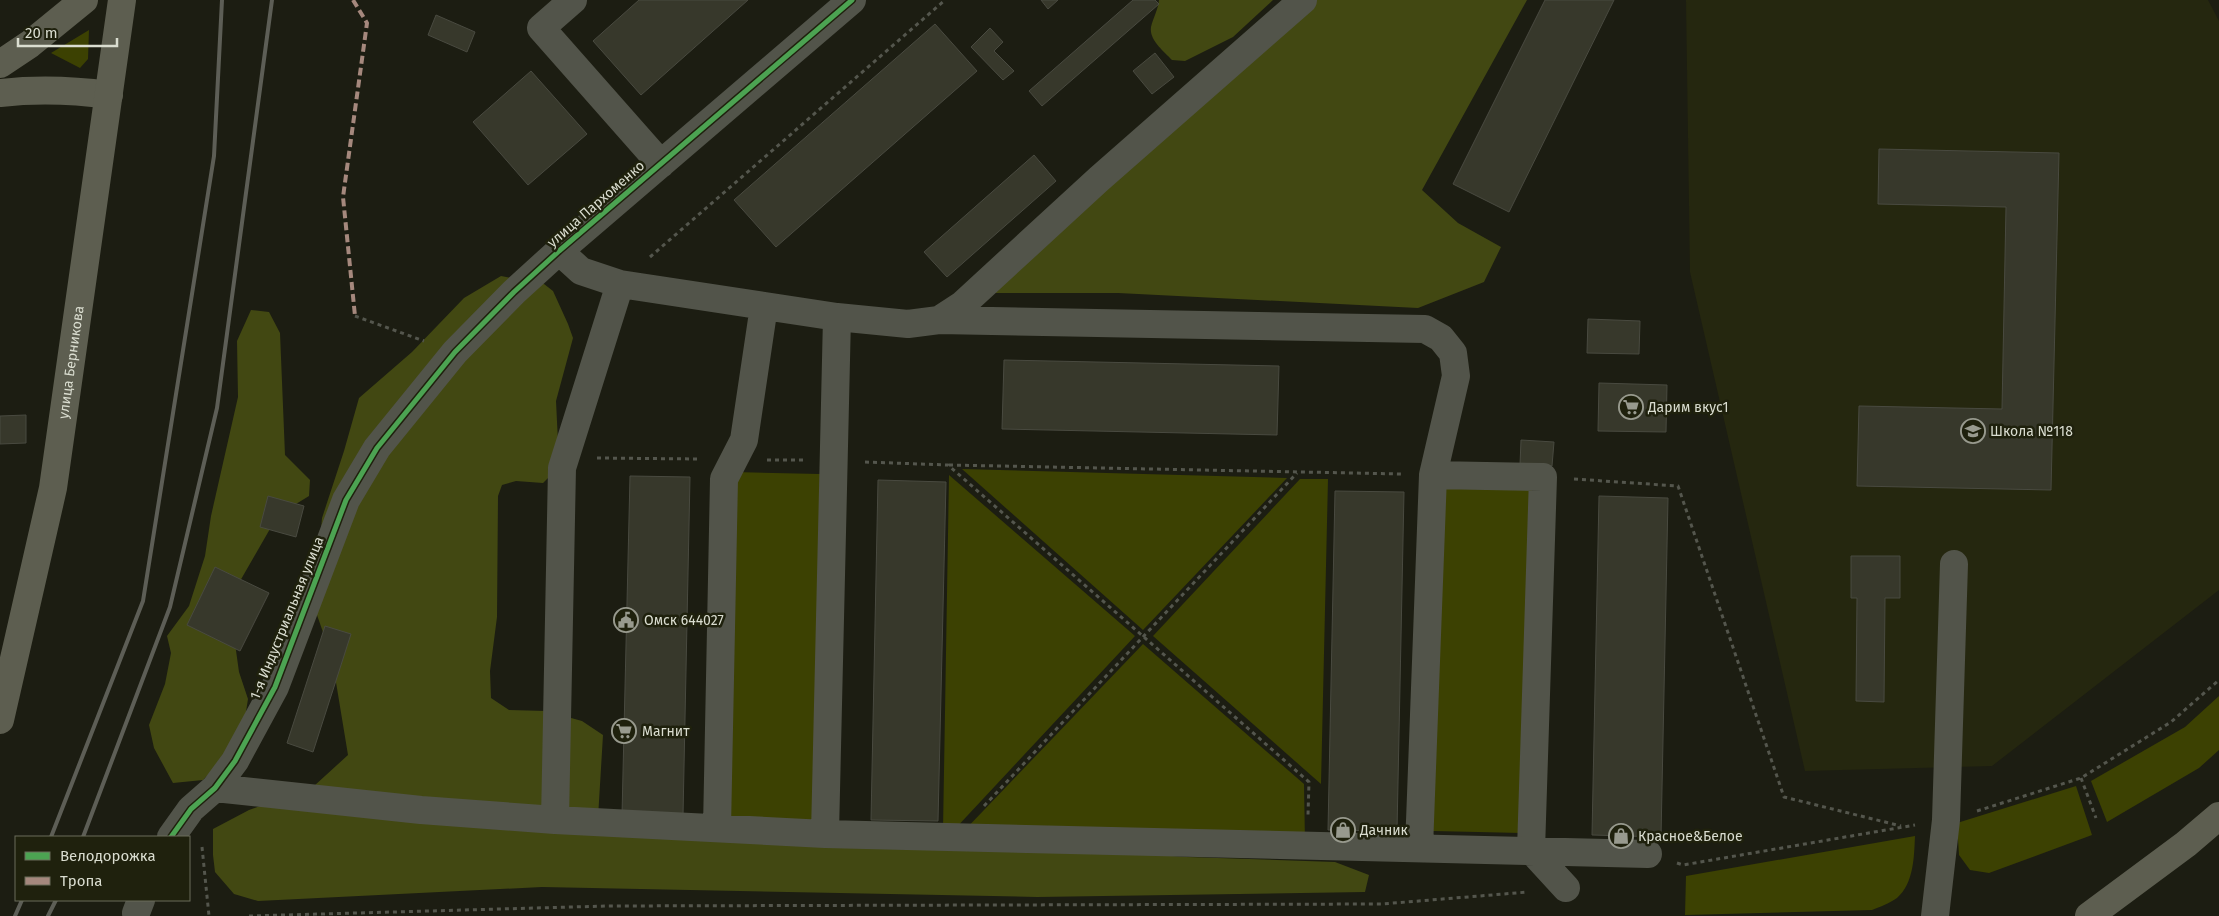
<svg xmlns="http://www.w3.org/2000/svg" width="2219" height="916" font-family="'Fira Sans',sans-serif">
<rect width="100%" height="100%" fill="#1c1d12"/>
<!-- built -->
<path fill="#25270f" d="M 1686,0 L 2208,0 L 2219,21 L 2219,590 L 1992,766 L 1805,771 L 1690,272 Z"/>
<!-- green -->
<path fill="#3c4102" d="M 89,30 L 88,59 L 80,68 L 51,53 Z
M 962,469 L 1287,478 L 1143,630 Z
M 733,472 L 820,474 L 813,821 L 726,820 Z
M 949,475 L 1135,636 L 954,830 L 943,830 Z
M 1300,479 L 1328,479 L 1321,784 L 1153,636 Z
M 1445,482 L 1532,485 L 1522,833 L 1433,831 Z
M 1143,644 L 1304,784 L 1305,843 L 961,834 Z
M 2219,696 L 2219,750 L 2199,768 L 2107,822 L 2091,781 L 2185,727 Z
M 2076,786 L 2092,835 L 1989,873 L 1970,870 L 1959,855 L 1957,823 Z
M 1915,836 C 1914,857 1914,883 1897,898 C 1890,903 1880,907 1872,910 L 1685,915 L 1686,876 Z"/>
<!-- forest -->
<path fill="#424812" d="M 1159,0 L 1273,0 L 1233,37 L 1185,61 L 1172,60 C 1164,51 1149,40 1151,27 C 1153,18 1158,10 1159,0 Z
M 1312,0 L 1527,0 L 1422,190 L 1458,223 L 1501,247 L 1484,282 L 1418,308 L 1118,293 L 986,293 Z
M 501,276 L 544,284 L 553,291 L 568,324 L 573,338 L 556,401 L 558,442 L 552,474 L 543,483 L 516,481 L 502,485 L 498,496 L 497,617 L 490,671 L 491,698 L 509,710 L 546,711 L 582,721 L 603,735 L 598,818 L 1187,857 L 1335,862 L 1369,875 L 1365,892 L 1037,897 L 542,887 L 258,901 L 234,894 L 215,872 L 213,855 L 213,829 L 249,810 L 314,786 L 348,755 L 332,658 L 317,615 L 317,577 L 322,518 L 344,451 L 359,398 L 412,352 L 464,298 Z
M 251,310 L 269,312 L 280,333 L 285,455 L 310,480 L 309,496 L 278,515 L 232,595 L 233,629 L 239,672 L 248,699 L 245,718 L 226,756 L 203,780 L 173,783 L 154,748 L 149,725 L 165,684 L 171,653 L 167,636 L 189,606 L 205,556 L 211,516 L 238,397 L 237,341 Z"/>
<!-- building -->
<path fill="#37382b" stroke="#494a40" d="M 639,0 L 748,0 L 641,95 L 593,41 Z
M 1041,0 L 1058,0 L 1048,9 Z
M 1133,0 L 1155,0 L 1159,4 L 1042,106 L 1029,91 Z
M 1545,0 L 1614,0 L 1509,212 L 1453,184 Z
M 436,15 L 475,32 L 467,52 L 428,35 Z
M 935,24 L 977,71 L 776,247 L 734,200 Z
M 990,28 L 1003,42 L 994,51 L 1014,71 L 1003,80 L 971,47 Z
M 1155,53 L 1174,77 L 1152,94 L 1133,71 Z
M 531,71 L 587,134 L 528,185 L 473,122 Z
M 1879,149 L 2059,153 L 2051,490 L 1857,486 L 1859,406 L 2002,409 L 2006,207 L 1878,204 Z
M 1034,155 L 1056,181 L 947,277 L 924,252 Z
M 1588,319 L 1640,321 L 1639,354 L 1587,353 Z
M 1004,360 L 1279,366 L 1277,435 L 1002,429 Z
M 1599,383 L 1667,385 L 1666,432 L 1598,431 Z
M 26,415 L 26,443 L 0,444 L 0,416 Z
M 1521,440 L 1554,442 L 1552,466 L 1520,465 Z
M 630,476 L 690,477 L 683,816 L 622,815 Z
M 878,480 L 946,482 L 938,821 L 871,820 Z
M 1335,491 L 1404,492 L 1397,831 L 1328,830 Z
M 268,496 L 304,506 L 296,537 L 260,527 Z
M 1599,496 L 1668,498 L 1661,837 L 1592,835 Z
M 1851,556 L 1900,556 L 1900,598 L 1885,598 L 1884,702 L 1856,701 L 1857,598 L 1851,598 Z
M 215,567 L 269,593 L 240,651 L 187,625 Z
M 325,626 L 351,634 L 313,752 L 287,743 Z"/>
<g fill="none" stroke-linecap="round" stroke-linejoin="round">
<!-- path -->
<path stroke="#54564d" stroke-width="3" stroke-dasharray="4 4" stroke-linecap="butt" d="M 650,257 L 945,0
M 355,316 L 424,341
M 597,458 L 699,459
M 767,460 L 804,460
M 865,462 L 948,465 L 1309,782 L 1308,815
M 949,465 L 1403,474
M 1574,479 L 1678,486 L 1784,797 L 1901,826
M 2081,778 L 2096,818
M 984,806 L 1297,473
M 1977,811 L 2081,778 L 2171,722 L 2219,680
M 202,847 L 209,916
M 1677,863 L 1683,865 L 1915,825
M 249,916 L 608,906 L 1382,904 L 1528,892"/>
<!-- minor -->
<path stroke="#52544a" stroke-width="28" d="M 573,0 L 541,28 L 661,164
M 559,251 L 581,271 L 620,284 L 837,317 L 908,324 L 939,320 L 962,305 L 1099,179 L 1303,0
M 939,320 L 1425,329 L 1441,338 L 1453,353 L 1456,376 L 1433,475 L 1419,848
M 1433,475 L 1543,477 L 1531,850 L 1566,888
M 215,788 L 421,810 L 555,820 L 825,834 L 1648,854
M 555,820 L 562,468 L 620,284
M 717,828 L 724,479 L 744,440 L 764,306
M 825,834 L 837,317
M 171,837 L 191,809 L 215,788 L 235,761 L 275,687 L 346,500 L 377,448 L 455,352 L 514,292 L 559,251 L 852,0
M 136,913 L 141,900
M 1935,916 L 1946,820 L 1954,564"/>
<!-- major -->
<g stroke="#5d5e50" stroke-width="28">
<path d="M 0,64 L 30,44 L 84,0"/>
<path d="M 0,93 C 37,89 72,90 109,95"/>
<path id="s1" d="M 0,720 L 53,488 L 122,0"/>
<path d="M 2089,916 L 2186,844 L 2219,816"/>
</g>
<!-- rail -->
<path stroke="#5d5e56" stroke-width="4" d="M 51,837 L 143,601 L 214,156 L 222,0
M 83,837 L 170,607 L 217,408 L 272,0
M 15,916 L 22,900
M 48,916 L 56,900"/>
<!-- quiet -->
<path stroke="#a5887d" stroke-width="4" stroke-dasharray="8 4" stroke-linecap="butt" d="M 353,0 L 367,23 L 343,197 L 355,316"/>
<defs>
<path id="cycleway" d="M 171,837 L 191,809 L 215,788 L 235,761 L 275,687 L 346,500 L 377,448 L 455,352 L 514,292 L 559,251 L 852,0"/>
</defs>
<!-- cycleway casing -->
<use href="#cycleway" stroke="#1f210d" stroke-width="8"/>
<!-- cycleway -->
<use href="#cycleway" stroke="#4ca352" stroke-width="5"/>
</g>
<!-- icons -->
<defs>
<symbol id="supermarket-ring" viewBox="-11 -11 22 22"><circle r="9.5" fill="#1f210d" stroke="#989a8e" stroke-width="1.5"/><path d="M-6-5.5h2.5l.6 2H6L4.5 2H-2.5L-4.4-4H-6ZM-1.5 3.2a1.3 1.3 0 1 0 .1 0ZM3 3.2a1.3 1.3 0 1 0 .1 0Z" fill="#989a8e"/></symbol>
<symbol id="school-ring" viewBox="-11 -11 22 22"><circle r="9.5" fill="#1f210d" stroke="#989a8e" stroke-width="1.5"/><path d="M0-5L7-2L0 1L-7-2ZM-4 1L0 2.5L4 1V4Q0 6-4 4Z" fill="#989a8e"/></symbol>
<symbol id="civic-ring" viewBox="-11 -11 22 22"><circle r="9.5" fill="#1f210d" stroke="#989a8e" stroke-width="1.5"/><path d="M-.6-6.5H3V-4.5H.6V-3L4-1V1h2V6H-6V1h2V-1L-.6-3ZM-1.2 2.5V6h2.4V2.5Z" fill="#989a8e"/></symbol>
<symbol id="shop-ring" viewBox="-11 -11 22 22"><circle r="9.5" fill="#1f210d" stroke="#989a8e" stroke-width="1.5"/><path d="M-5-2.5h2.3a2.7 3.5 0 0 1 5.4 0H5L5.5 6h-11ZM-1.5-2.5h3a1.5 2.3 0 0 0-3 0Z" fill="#989a8e"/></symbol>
</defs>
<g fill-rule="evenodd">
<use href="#supermarket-ring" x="1617" y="393" width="28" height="28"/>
<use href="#school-ring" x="1959" y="417" width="28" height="28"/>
<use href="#civic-ring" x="612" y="606" width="28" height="28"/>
<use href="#supermarket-ring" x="610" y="717" width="28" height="28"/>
<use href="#shop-ring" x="1329" y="816" width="28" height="28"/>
<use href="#shop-ring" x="1607" y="822" width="28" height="28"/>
</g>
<g text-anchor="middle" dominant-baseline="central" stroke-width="5" stroke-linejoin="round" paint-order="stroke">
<!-- street labels -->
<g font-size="14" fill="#daddd0" stroke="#1f210d">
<text transform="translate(596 204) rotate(-41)">улица Пархоменко</text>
<text stroke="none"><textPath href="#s1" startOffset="365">улица Берникова</textPath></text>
<text transform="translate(287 618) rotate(-68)">1-я Индустриальная улица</text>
</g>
<!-- poi labels -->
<g font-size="14" fill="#daddd0" stroke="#1f210d" text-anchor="start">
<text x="1648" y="407">Дарим вкус1</text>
<text x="1990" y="431">Школа №118</text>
<text x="644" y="620">Омск 644027</text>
<text x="642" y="731">Магнит</text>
<text x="1360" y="830">Дачник</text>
<text x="1638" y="836">Красное&amp;Белое</text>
</g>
</g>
<!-- legend -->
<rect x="15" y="836" width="175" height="65" fill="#1f210d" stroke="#6a6c5b"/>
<rect x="25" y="852" width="25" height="8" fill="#4ca352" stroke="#6a6c5b"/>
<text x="60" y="861" font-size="15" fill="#daddd0">Велодорожка</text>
<rect x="25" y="877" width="25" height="8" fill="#a5887d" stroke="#6a6c5b"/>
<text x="60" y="886" font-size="15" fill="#daddd0">Тропа</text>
<!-- scale -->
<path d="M18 38v8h99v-8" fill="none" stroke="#daddd0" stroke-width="2.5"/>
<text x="25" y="38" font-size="15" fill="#daddd0" stroke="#1f210d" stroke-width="4" paint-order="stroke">20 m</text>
</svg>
